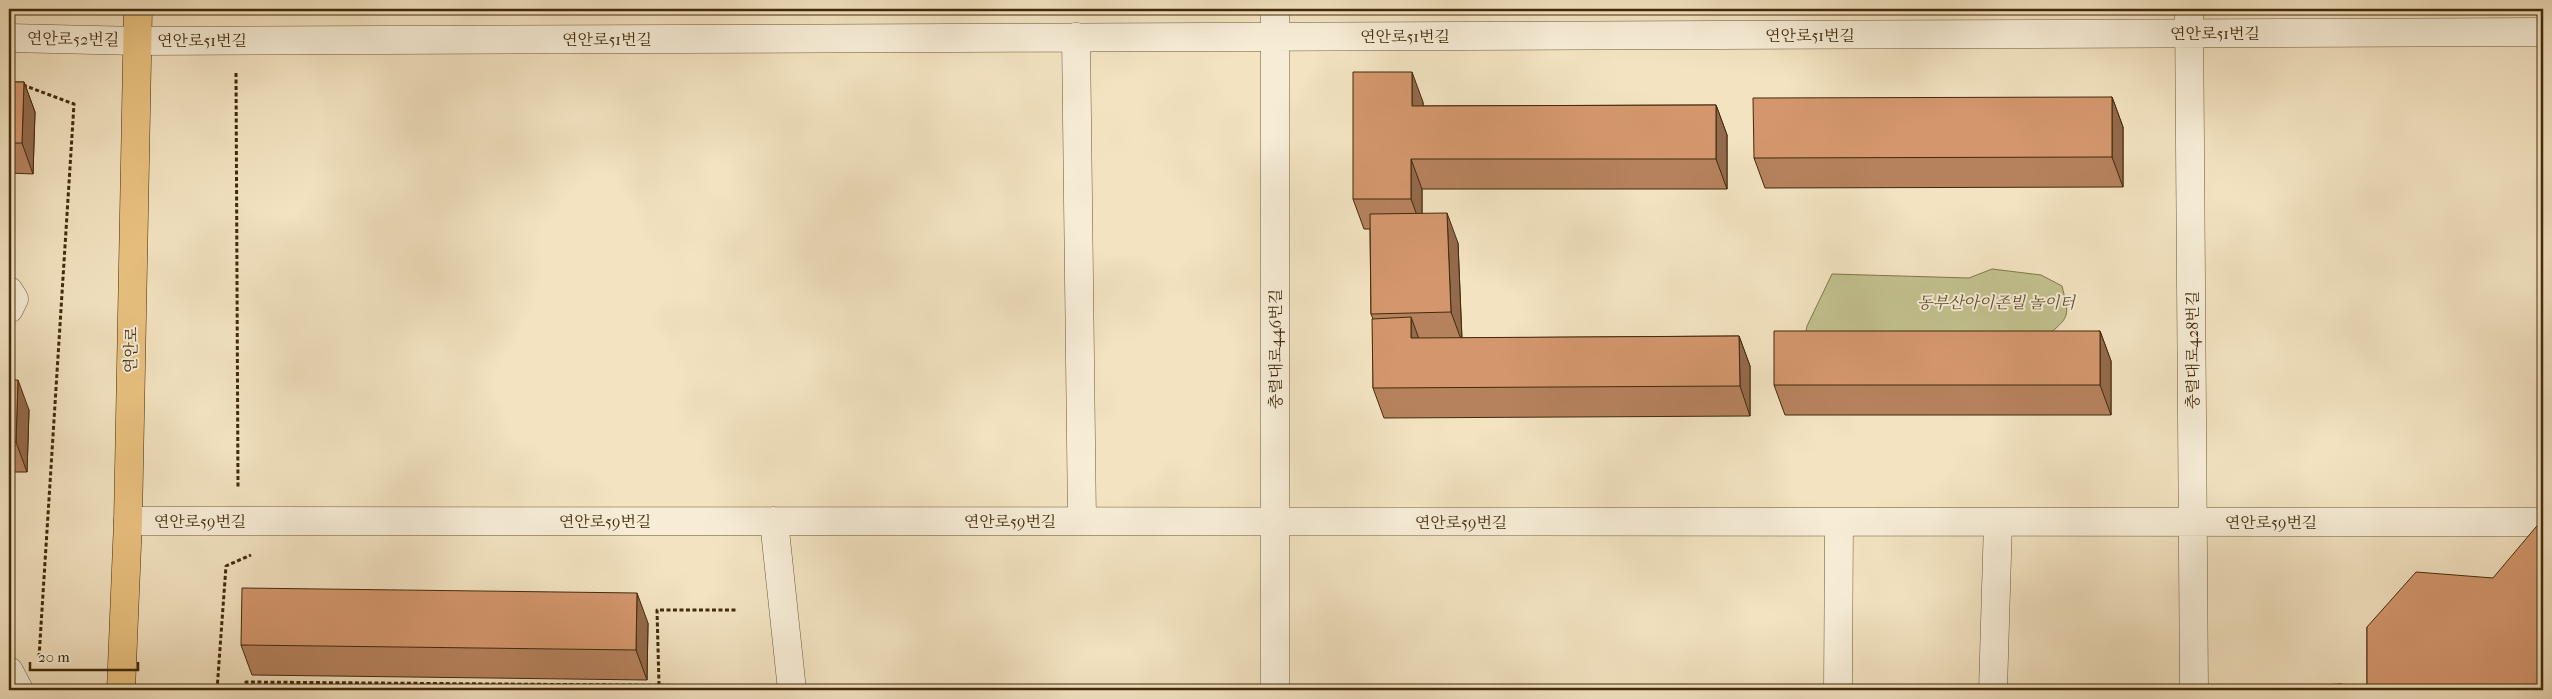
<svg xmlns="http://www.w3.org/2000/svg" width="2552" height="699" font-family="'IM FELL French Canon','Noto Serif KR',serif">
<rect width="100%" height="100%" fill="#f3e3c1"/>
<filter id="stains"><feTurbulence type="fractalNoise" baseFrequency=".004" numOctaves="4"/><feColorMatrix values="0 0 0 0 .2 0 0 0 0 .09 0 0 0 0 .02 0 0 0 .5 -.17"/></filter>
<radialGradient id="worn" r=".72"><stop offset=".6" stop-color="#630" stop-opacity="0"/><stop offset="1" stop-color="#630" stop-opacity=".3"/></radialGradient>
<!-- green -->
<path fill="#c2c18e" stroke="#81764c" d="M 1992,269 L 2041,275 L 2062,286 C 2068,312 2072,316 2050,333 L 1804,341 L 1807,326 L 1832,274 L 1969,278 Z"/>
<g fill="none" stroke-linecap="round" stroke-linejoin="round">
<defs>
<path id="minor" d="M 1275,9 L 1275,690
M 2189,9 L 2194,690
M 1076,37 L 1082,521
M 9,38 L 138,41 L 2543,32
M 9,291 L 14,299 L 9,309
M 128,521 L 2543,522
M 774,521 L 792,690
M 9,671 L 19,690
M 1838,690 L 1839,522
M 1993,690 L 1998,522"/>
<path id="major" d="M 121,690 L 128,521 L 138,9"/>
</defs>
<!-- minor casing -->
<use href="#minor" stroke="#6d5938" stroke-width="29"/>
<!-- major casing -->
<use href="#major" stroke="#402b0b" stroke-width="29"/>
<!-- path -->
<path stroke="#402b0b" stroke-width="3" stroke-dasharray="4 2.5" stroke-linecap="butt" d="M 236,73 L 238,489
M 23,85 L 74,104 L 39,657
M 659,685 L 657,610 L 738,610
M 217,690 L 226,566 L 251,555
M 245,690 L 246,682 L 748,686 L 748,690"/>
<!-- minor -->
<use href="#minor" stroke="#f7edd7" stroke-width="28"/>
<!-- major -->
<use href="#major" stroke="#eac280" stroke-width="28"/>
</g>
<!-- wall -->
<path fill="#b6825e" stroke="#402b0b" d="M 9,82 L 24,82 L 35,112 L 33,174 L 9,173 Z
M 2112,97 L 2123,127 L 2123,187 L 1765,188 L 1754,158 Z
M 1423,102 L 1423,106 L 1716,105 L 1727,135 L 1727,189 L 1422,189 L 1422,213 L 1458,243 L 1462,338 L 1739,336 L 1750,366 L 1750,416 L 1384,418 L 1373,388 L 1373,319 L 1371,314 L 1370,229 L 1364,229 L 1353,199 Z
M 2100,331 L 2111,361 L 2111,415 L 1785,415 L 1774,385 Z
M 9,380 L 29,410 L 27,472 L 9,472 Z
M 648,623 L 647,680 L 252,675 L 241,645 Z
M 2367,627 L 2543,690 L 2369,690 L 2367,685 Z"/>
<!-- shaded-wall -->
<path fill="#946a4c" stroke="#402b0b" d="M 1412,72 L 1423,102 L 1423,136 L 1412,106 Z
M 24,82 L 35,112 L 33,174 L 22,143 Z
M 2112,97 L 2123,127 L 2123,187 L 2112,157 Z
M 1716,105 L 1727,135 L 1727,189 L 1716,159 Z
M 1411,159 L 1422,189 L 1422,229 L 1411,199 Z
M 1447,213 L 1458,243 L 1462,342 L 1451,312 Z
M 1411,317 L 1422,347 L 1411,338 Z
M 2100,331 L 2111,361 L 2111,415 L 2100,385 Z
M 1739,336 L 1750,366 L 1750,416 L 1740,386 Z
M 18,380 L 29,410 L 27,472 L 16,442 Z
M 637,593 L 648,623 L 647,680 L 636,650 Z"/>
<!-- building -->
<path fill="#d4976d" stroke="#402b0b" d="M 1353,72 L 1412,72 L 1412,106 L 1716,105 L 1716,159 L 1411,159 L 1411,199 L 1353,199 Z
M 9,82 L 24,82 L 22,143 L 9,143 Z
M 2112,97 L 2112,157 L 1754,158 L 1753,98 Z
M 1447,213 L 1451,312 L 1371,314 L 1370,214 Z
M 1411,317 L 1411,338 L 1739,336 L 1740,386 L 1373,388 L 1372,319 Z
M 1774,331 L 2100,331 L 2100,385 L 1774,385 Z
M 9,380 L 18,380 L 16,442 L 9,442 Z
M 2541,521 L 2543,523 L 2543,690 L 2502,690 L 2477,685 L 2367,685 L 2367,627 L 2416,572 L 2493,578 Z
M 242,588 L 637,593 L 636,650 L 241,645 Z
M 2342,684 L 2343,690 L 2252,690 L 2252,688 Z"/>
<g text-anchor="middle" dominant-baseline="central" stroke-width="4" stroke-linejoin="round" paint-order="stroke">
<!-- street labels -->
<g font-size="16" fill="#402b0b" stroke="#f7edd7">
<text x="2215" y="33">연안로51번길</text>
<text x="1810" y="35">연안로51번길</text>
<text x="1405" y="36">연안로51번길</text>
<text transform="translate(73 39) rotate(1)">연안로52번길</text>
<text x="607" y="39">연안로51번길</text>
<text x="202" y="40">연안로51번길</text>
<text transform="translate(1275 349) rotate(-90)">충렬대로446번길</text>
<text transform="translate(131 350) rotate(-89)">연안로</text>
<text transform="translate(2192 350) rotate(-90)">충렬대로428번길</text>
<text x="200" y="521">연안로59번길</text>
<text x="605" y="521">연안로59번길</text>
<text x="1010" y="521">연안로59번길</text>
<text x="1461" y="522">연안로59번길</text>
<text x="2271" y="522">연안로59번길</text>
</g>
<!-- park labels -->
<g font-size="16" font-style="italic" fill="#60502c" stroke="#f7edd7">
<text x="1996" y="302">동부산아이존빌 놀이터</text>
</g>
</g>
<!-- margin -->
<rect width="2552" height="699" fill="none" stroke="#f3e3c1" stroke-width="30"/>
<rect x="10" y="10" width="2532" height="679" fill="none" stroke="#402b0b" stroke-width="2.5"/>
<rect x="15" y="15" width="2522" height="669" fill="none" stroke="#402b0b"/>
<!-- scale -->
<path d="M30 662v8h108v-8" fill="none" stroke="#402b0b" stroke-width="2.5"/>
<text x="38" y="662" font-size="15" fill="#402b0b" stroke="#f7edd7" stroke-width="4" paint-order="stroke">20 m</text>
<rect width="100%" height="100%" filter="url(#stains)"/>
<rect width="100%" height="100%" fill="url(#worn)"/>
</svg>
